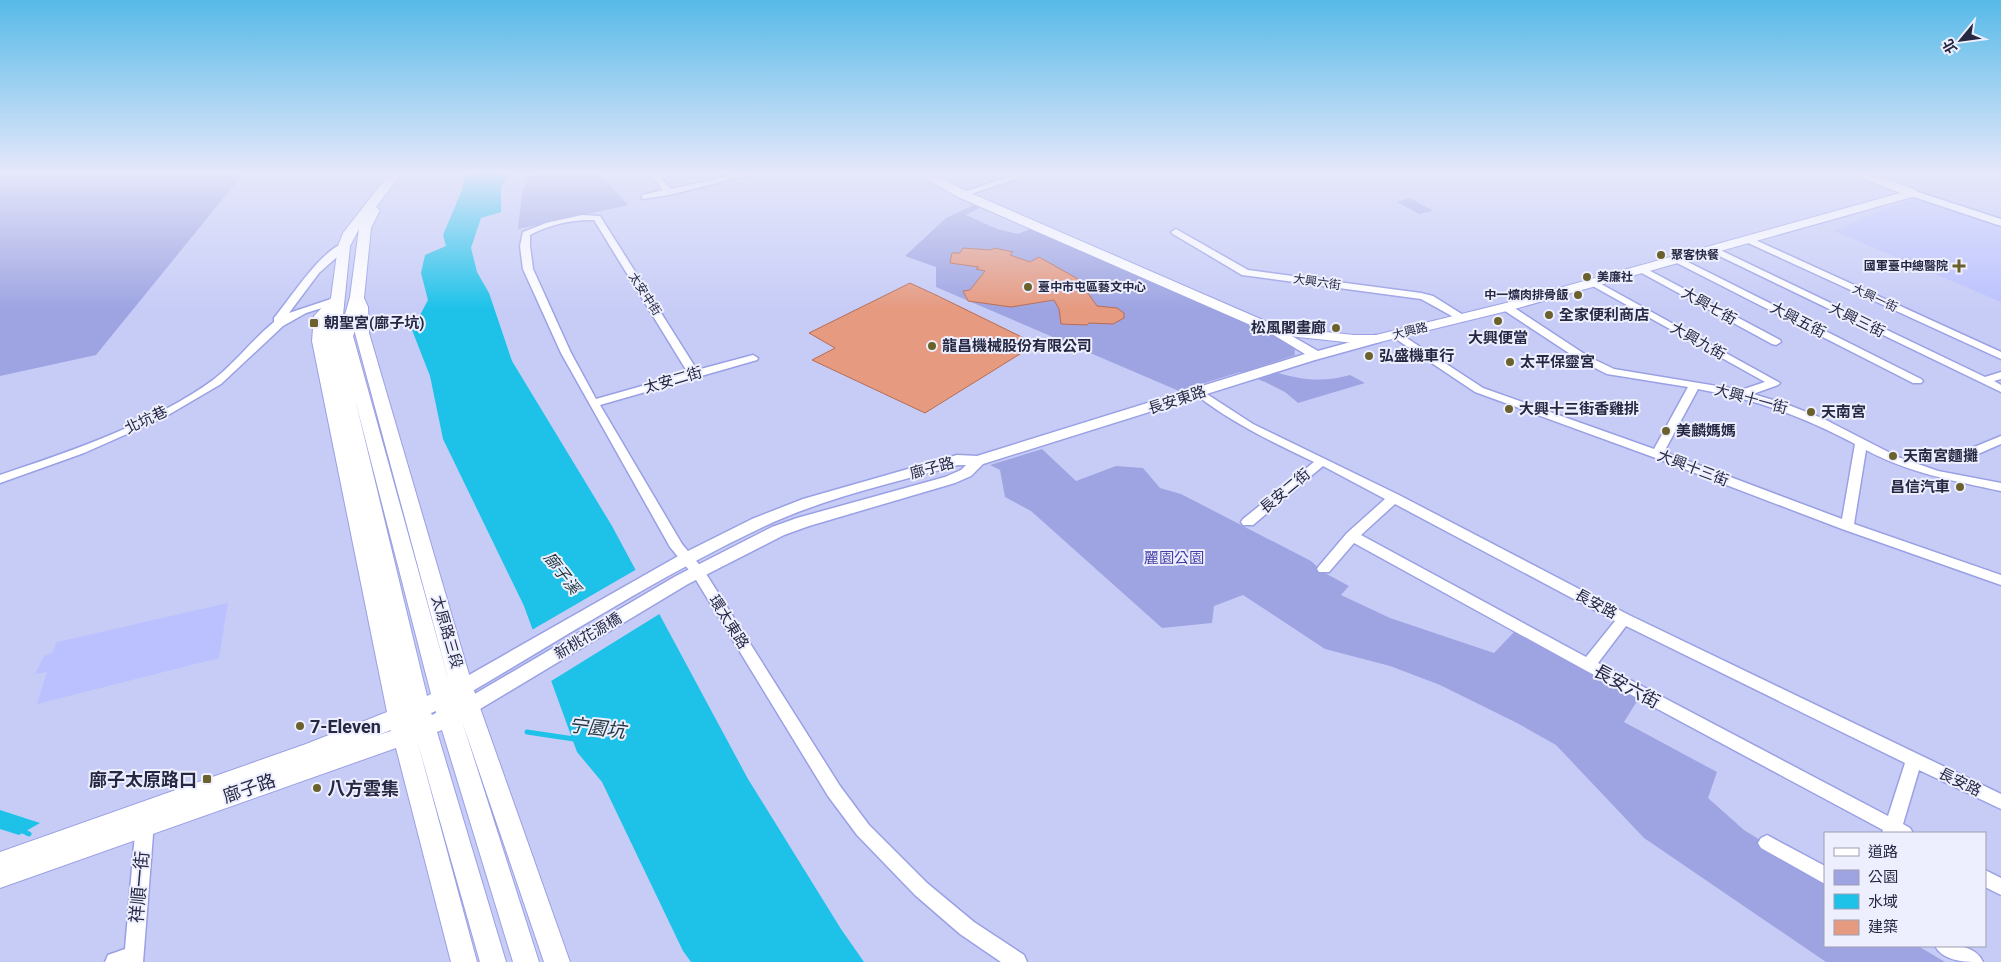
<svg xmlns="http://www.w3.org/2000/svg" width="2001" height="962" font-family="Roboto,'Noto Sans TC',sans-serif">
<rect width="100%" height="100%" fill="#c7ccf7"/>
<!-- built -->
<path fill="#bac1fe" d="M 1917,198 L 2001,226 L 2001,302 L 1834,231 L 1889,207 Z
M 228,603 L 219,658 L 37,704 L 47,672 L 35,674 L 44,656 L 52,653 L 57,642 Z"/>
<!-- green -->
<path fill="#9ea4e2" d="M 0,174 L 243,174 L 96,355 L 0,376 Z
M 530,174 L 600,174 L 628,205 L 518,229 L 522,192 Z
M 1410,198 L 1433,211 L 1419,214 L 1397,202 Z
M 974,205 L 979,208 L 966,215 L 997,229 L 1018,234 L 1030,229 L 1294,344 L 1295,355 L 1259,367 C 1291,377 1316,385 1350,375 L 1365,383 L 1298,403 L 1285,392 L 1265,382 L 1240,372 L 1179,391 L 936,287 L 936,267 L 905,256 L 946,218 Z
M 1042,449 L 1076,481 L 1116,466 L 1143,468 L 1160,488 L 1181,494 L 1311,561 L 1323,572 L 1349,586 L 1341,595 L 1390,618 L 1494,653 L 1515,631 L 1639,698 L 1624,722 L 1717,772 L 1708,798 L 1744,830 L 1825,880 L 1825,946 L 1918,946 L 1945,962 L 1826,962 L 1644,838 L 1556,745 L 1517,723 L 1440,685 L 1390,666 L 1325,649 L 1243,595 L 1214,606 L 1212,623 L 1162,628 L 1031,511 L 1005,497 L 1000,470 L 990,465 Z"/>
<!-- water -->
<path fill="#1ec2e9" d="M 466,174 L 507,174 L 501,188 L 501,212 L 481,218 L 471,248 L 477,272 L 489,293 L 512,361 L 612,526 L 748,779 L 841,929 L 864,962 L 691,962 L 683,951 L 602,782 L 577,752 L 524,606 L 443,439 L 430,376 L 412,330 L 428,300 L 421,273 L 425,255 L 446,246 L 443,235 L 462,190 Z
M 0,810 L 40,823 L 19,835 L 0,829 Z"/>
<!-- pier -->
<path fill="#c7ccf7" d="M 637,569 L 661,613 L 548,683 L 530,631 Z"/>
<g fill="none" stroke-linecap="round" stroke-linejoin="round">
<!-- stream -->
<path stroke="#1ec2e9" stroke-width="5" d="M 527,732 L 574,739
M 21,830 L 29,834"/>
</g>
<!-- building -->
<path fill="#e69a80" stroke="#b56d55" d="M 963,248 L 991,250 L 994,248 L 1013,252 L 1010,255 L 1030,262 L 1039,257 L 1078,279 L 1097,306 L 1117,308 L 1124,313 L 1124,318 L 1113,324 L 1089,323 L 1087,325 L 1061,324 L 1059,309 L 1054,300 L 1011,307 L 968,301 L 963,291 L 970,290 L 985,271 L 976,269 L 979,267 L 950,263 L 952,253 L 960,253 Z
M 910,283 L 938,296 L 1036,344 L 925,413 L 812,360 L 835,348 L 809,333 Z"/>
<g fill="none" stroke-linecap="round" stroke-linejoin="round">
<defs>
<path id="minor" d="M 650,174 L 658,174 L 671,189 L 737,174 L 753,174 L 669,195 L 642,199 L 642,195 L 663,190 Z
M 1017,174 L 1030,174 L 965,196 L 958,194 Z
M 582,215 L 600,216 L 697,370 L 753,355 L 758,358 L 757,360 L 600,405 L 682,544 L 703,569 L 840,786 L 869,825 L 927,883 L 974,922 L 1024,955 L 1027,962 L 1001,962 L 960,934 L 915,895 L 857,835 L 828,796 L 693,575 L 670,547 L 561,353 L 523,269 L 520,246 L 523,232 L 546,223 ZM 594,220 L 688,373 L 596,399 L 571,353 L 533,269 L 530,246 L 530,235 C 548,225 574,219 594,220 Z
M 1176,229 L 1248,270 L 1421,293 L 1433,296 L 1468,318 L 1463,321 L 1459,320 L 1421,299 L 1242,275 L 1173,234 L 1171,232 Z
M 1749,237 L 2001,352 L 2001,359 L 1746,242 L 1744,240 Z
M 344,243 L 347,244 L 347,248 L 319,273 L 289,313 L 337,297 L 341,298 L 341,302 L 306,313 L 283,326 L 221,384 L 163,418 L 84,453 L 0,483 L 0,475 C 69,452 154,423 213,380 C 235,363 252,340 274,322 L 274,318 C 291,298 320,251 344,243 Z
M 1714,247 L 1985,377 L 2001,372 L 2001,379 L 1994,381 L 2001,385 L 2001,392 L 1711,252 L 1711,248 Z
M 1678,257 L 1921,379 L 1923,381 L 1921,383 L 1913,383 L 1675,262 L 1675,258 Z
M 1641,266 L 1780,340 L 1781,342 L 1776,345 L 1772,344 L 1638,271 L 1636,269 Z
M 1592,279 L 1780,383 L 1778,385 L 1753,394 L 1786,404 L 1824,419 L 1898,457 L 1938,471 L 2001,483 L 2001,491 C 1954,481 1909,473 1866,450 L 1854,524 L 2001,575 L 2001,585 L 1842,529 L 1653,457 L 1475,392 L 1390,335 L 1391,333 L 1399,333 L 1483,388 L 1654,449 L 1688,387 L 1607,374 L 1581,361 L 1502,309 L 1502,305 L 1510,305 L 1589,357 L 1614,369 L 1741,390 L 1765,382 L 1589,284 L 1587,282 ZM 1698,389 C 1758,400 1802,416 1855,444 L 1842,519 L 1664,452 Z
M 1199,389 L 1253,424 L 1399,495 L 1629,615 L 2001,794 L 2001,809 L 1919,770 L 1903,824 L 1910,828 L 1913,833 L 1882,833 L 1883,830 L 1583,669 L 1354,543 L 1329,572 L 1319,572 L 1317,569 L 1319,566 L 1347,533 L 1385,499 L 1323,466 L 1253,525 L 1243,525 L 1241,522 L 1243,519 L 1314,462 C 1272,442 1232,423 1195,394 L 1193,392 ZM 1395,504 L 1615,621 L 1586,657 L 1361,535 ZM 1626,626 L 1905,763 L 1888,816 L 1598,663 Z
M 2001,436 L 2001,444 L 1971,457 L 1965,453 L 1967,450 Z
M 145,814 L 151,817 L 154,822 L 143,962 L 105,962 L 108,955 L 125,949 L 136,822 L 139,817 Z
M 1767,835 L 1825,866 L 1825,884 L 1761,848 L 1758,843 L 1761,838 Z
M 1985,870 L 2001,878 L 2001,895 L 1985,887 Z
M 1935,946 C 1952,945 1975,944 1983,962 C 1966,962 1944,962 1935,946 Z"/>
<path id="tertiary" d="M 1912,190 L 2001,219 L 2001,226 L 1908,195 L 1908,191 Z
M 1276,327 L 1318,351 L 1376,335 L 1382,339 L 1380,342 L 1315,360 L 983,464 L 971,476 L 955,483 L 809,526 L 784,535 L 688,584 L 475,712 L 468,714 L 461,712 L 459,707 L 461,702 L 676,576 L 772,527 L 797,518 L 945,477 L 961,470 L 966,465 L 958,465 C 893,483 824,498 763,527 C 661,575 565,637 469,693 L 462,695 L 455,693 L 453,688 L 455,683 L 680,555 L 752,519 L 803,499 L 957,455 L 977,456 L 1305,354 L 1272,334 L 1270,331 Z"/>
<path id="secondary" d="M 389,174 L 401,174 L 376,207 L 380,210 L 371,228 L 364,298 L 368,307 L 369,333 L 473,688 L 570,962 L 544,962 L 462,721 L 539,962 L 513,962 L 442,730 L 437,732 L 506,962 L 480,962 L 417,740 L 477,962 L 451,962 L 396,748 L 0,888 L 0,852 L 306,744 L 387,712 L 312,341 L 314,316 L 331,298 L 338,246 L 343,233 ZM 359,229 L 350,297 L 342,325 L 350,246 ZM 355,331 L 355,333 L 450,685 L 353,336 ZM 355,399 L 431,694 L 427,696 ZM 436,711 L 436,713 L 432,715 L 431,713 ZM 391,730 L 391,731 L 376,736 Z
M 918,174 L 933,174 L 966,191 L 1279,327 L 1354,335 L 1376,335 L 1502,304 L 1900,193 L 1857,176 L 1855,174 L 1872,174 L 1916,190 L 1918,193 L 1916,196 L 1511,310 L 1376,343 L 1354,343 L 1271,334 L 958,197 Z"/>
</defs>
<!-- minor casing -->
<use href="#minor" stroke="#9aa0e4" stroke-width="3"/>
<!-- tertiary casing -->
<use href="#tertiary" stroke="#9aa0e4" stroke-width="3"/>
<!-- secondary casing -->
<use href="#secondary" stroke="#9aa0e4" stroke-width="2"/>
<!-- minor -->
<use href="#minor" fill="#fff" fill-rule="evenodd"/>
<!-- tertiary -->
<use href="#tertiary" fill="#fff" fill-rule="evenodd"/>
<!-- secondary -->
<use href="#secondary" fill="#fff" fill-rule="evenodd"/>
</g>
<!-- sky -->
<linearGradient id="sky" x2="0" y2="1"><stop stop-color="#57bae8"/><stop offset="0.56" stop-color="#e6e8fb"/><stop offset="1" stop-color="#e6e8fb" stop-opacity="0"/></linearGradient>
<rect width="2001" height="309" fill="url(#sky)"/>
<!-- markers -->
<g fill="#6a612d" stroke="#edeffe" stroke-width="2">
<circle cx="1661" cy="255" r="5"/>
<path d="M1956.5 258.5h5v5h5v5h-5v5h-5v-5h-5v-5h5z"/>
<circle cx="1587" cy="277" r="5"/>
<circle cx="1028" cy="287" r="5"/>
<circle cx="1578" cy="295" r="5"/>
<circle cx="1549" cy="315" r="5"/>
<circle cx="1498" cy="321" r="5"/>
<rect x="309" y="318" width="10" height="10" rx="2.5"/>
<circle cx="1336" cy="328" r="5"/>
<circle cx="932" cy="346" r="5"/>
<circle cx="1369" cy="356" r="5"/>
<circle cx="1510" cy="362" r="5"/>
<circle cx="1509" cy="409" r="5"/>
<circle cx="1811" cy="412" r="5"/>
<circle cx="1666" cy="431" r="5"/>
<circle cx="1893" cy="456" r="5"/>
<circle cx="1960" cy="487" r="5"/>
<circle cx="300" cy="726" r="5"/>
<rect x="202" y="774" width="10" height="10" rx="2.5"/>
<circle cx="317" cy="788" r="5"/>
</g>
<g text-anchor="middle" dominant-baseline="central" stroke-width="4" stroke-linejoin="round" paint-order="stroke">
<!-- far-poi labels -->
<g font-size="12" font-weight="bold" fill="#262843" stroke="#edeffe" text-anchor="start">
<text x="1671" y="255">聚客快餐</text>
<text x="1948" y="266" text-anchor="end">國軍臺中總醫院</text>
<text x="1597" y="277">美廉社</text>
<text x="1038" y="287">臺中市屯區藝文中心</text>
<text x="1568" y="295" text-anchor="end">中一爌肉排骨飯</text>
</g>
<!-- far-street labels -->
<g font-size="12" fill="#262843" stroke="#edeffe">
<text transform="translate(1317 282) rotate(8)">大興六街</text>
<text transform="translate(645 294) rotate(57)">太安中街</text>
<text transform="translate(1875 298) rotate(25)">大興一街</text>
<text transform="translate(1410 331) rotate(-14)">大興路</text>
</g>
<!-- street labels -->
<g font-size="15" fill="#262843" stroke="#edeffe">
<text transform="translate(1709 306) rotate(29)">大興七街</text>
<text transform="translate(1798 320) rotate(27)">大興五街</text>
<text transform="translate(1857 320) rotate(26)">大興三街</text>
<text transform="translate(1698 341) rotate(29)">大興九街</text>
<text transform="translate(673 380) rotate(-16)">太安二街</text>
<text transform="translate(1751 399) rotate(15)">大興十一街</text>
<text transform="translate(1177 400) rotate(-18)">長安東路</text>
<text transform="translate(146 420) rotate(-25)">北坑巷</text>
<text transform="translate(932 468) rotate(-15)">廍子路</text>
<text transform="translate(1693 468) rotate(21)">大興十三街</text>
<text transform="translate(1285 491) rotate(-40)">長安二街</text>
<text transform="translate(1596 604) rotate(28)">長安路</text>
<text transform="translate(729 622) rotate(58)">環太東路</text>
<text transform="translate(447 632) rotate(74)">太原路三段</text>
<text transform="translate(588 636) rotate(-31)">新桃花源橋</text>
<text transform="translate(1960 782) rotate(26)">長安路</text>
</g>
<!-- poi labels -->
<g font-size="15" font-weight="bold" fill="#262843" stroke="#edeffe" text-anchor="start">
<text x="1559" y="315">全家便利商店</text>
<text x="324" y="323">朝聖宮(廍子坑)</text>
<text x="1326" y="328" text-anchor="end">松風閣畫廊</text>
<text x="1498" y="338" text-anchor="middle">大興便當</text>
<text x="942" y="346">龍昌機械股份有限公司</text>
<text x="1379" y="356">弘盛機車行</text>
<text x="1520" y="362">太平保靈宮</text>
<text x="1519" y="409">大興十三街香雞排</text>
<text x="1821" y="412">天南宮</text>
<text x="1676" y="431">美麟媽媽</text>
<text x="1903" y="456">天南宮麵攤</text>
<text x="1950" y="487" text-anchor="end">昌信汽車</text>
</g>
<!-- park labels -->
<g font-size="15" fill="#423ca5" stroke="#edeffe">
<text x="1174" y="558">麗園公園</text>
</g>
<!-- water labels -->
<g font-size="16" font-style="italic" fill="#1e363d" stroke="#edeffe">
<text transform="translate(562 573) rotate(52)">廍子溪</text>
</g>
<!-- near-street labels -->
<g font-size="18" fill="#262843" stroke="#edeffe">
<text transform="translate(1627 686) rotate(28)">長安六街</text>
<text transform="translate(249 788) rotate(-19)">廍子路</text>
<text transform="translate(139 887) rotate(-85)">祥順一街</text>
</g>
<!-- near-poi labels -->
<g font-size="18" font-weight="bold" fill="#262843" stroke="#edeffe" text-anchor="start">
<text x="310" y="726">7-Eleven</text>
<text x="197" y="779" text-anchor="end">廍子太原路口</text>
<text x="327" y="788">八方雲集</text>
</g>
<!-- near-water labels -->
<g font-size="19" font-style="italic" fill="#1e363d" stroke="#edeffe">
<text transform="translate(597 728) rotate(7)">宁園坑</text>
</g>
</g>
<!-- legend -->
<rect x="1824" y="832" width="162" height="115" fill="#edeffe" stroke="#9d9fb3"/>
<rect x="1834" y="848" width="25" height="8" fill="#ffffff" stroke="#9d9fb3"/>
<text x="1868" y="857" font-size="15" fill="#262843">道路</text>
<rect x="1834" y="870" width="25" height="15" fill="#9ea4e2" stroke="#9d9fb3"/>
<text x="1868" y="882" font-size="15" fill="#262843">公園</text>
<rect x="1834" y="894" width="25" height="15" fill="#1ec2e9" stroke="#9d9fb3"/>
<text x="1868" y="907" font-size="15" fill="#262843">水域</text>
<rect x="1834" y="920" width="25" height="15" fill="#e69a80" stroke="#9d9fb3"/>
<text x="1868" y="932" font-size="15" fill="#262843">建築</text>
<!-- north arrow -->
<g transform="translate(1961 40) rotate(241)" stroke="#edeffe" stroke-width="4" paint-order="stroke">
<path d="M0-4L9 19L0 12L-9 19Z" fill="#262843"/>
<text y="-8" font-size="14" font-weight="bold" text-anchor="middle" fill="#262843">北</text>
</g>
</svg>
